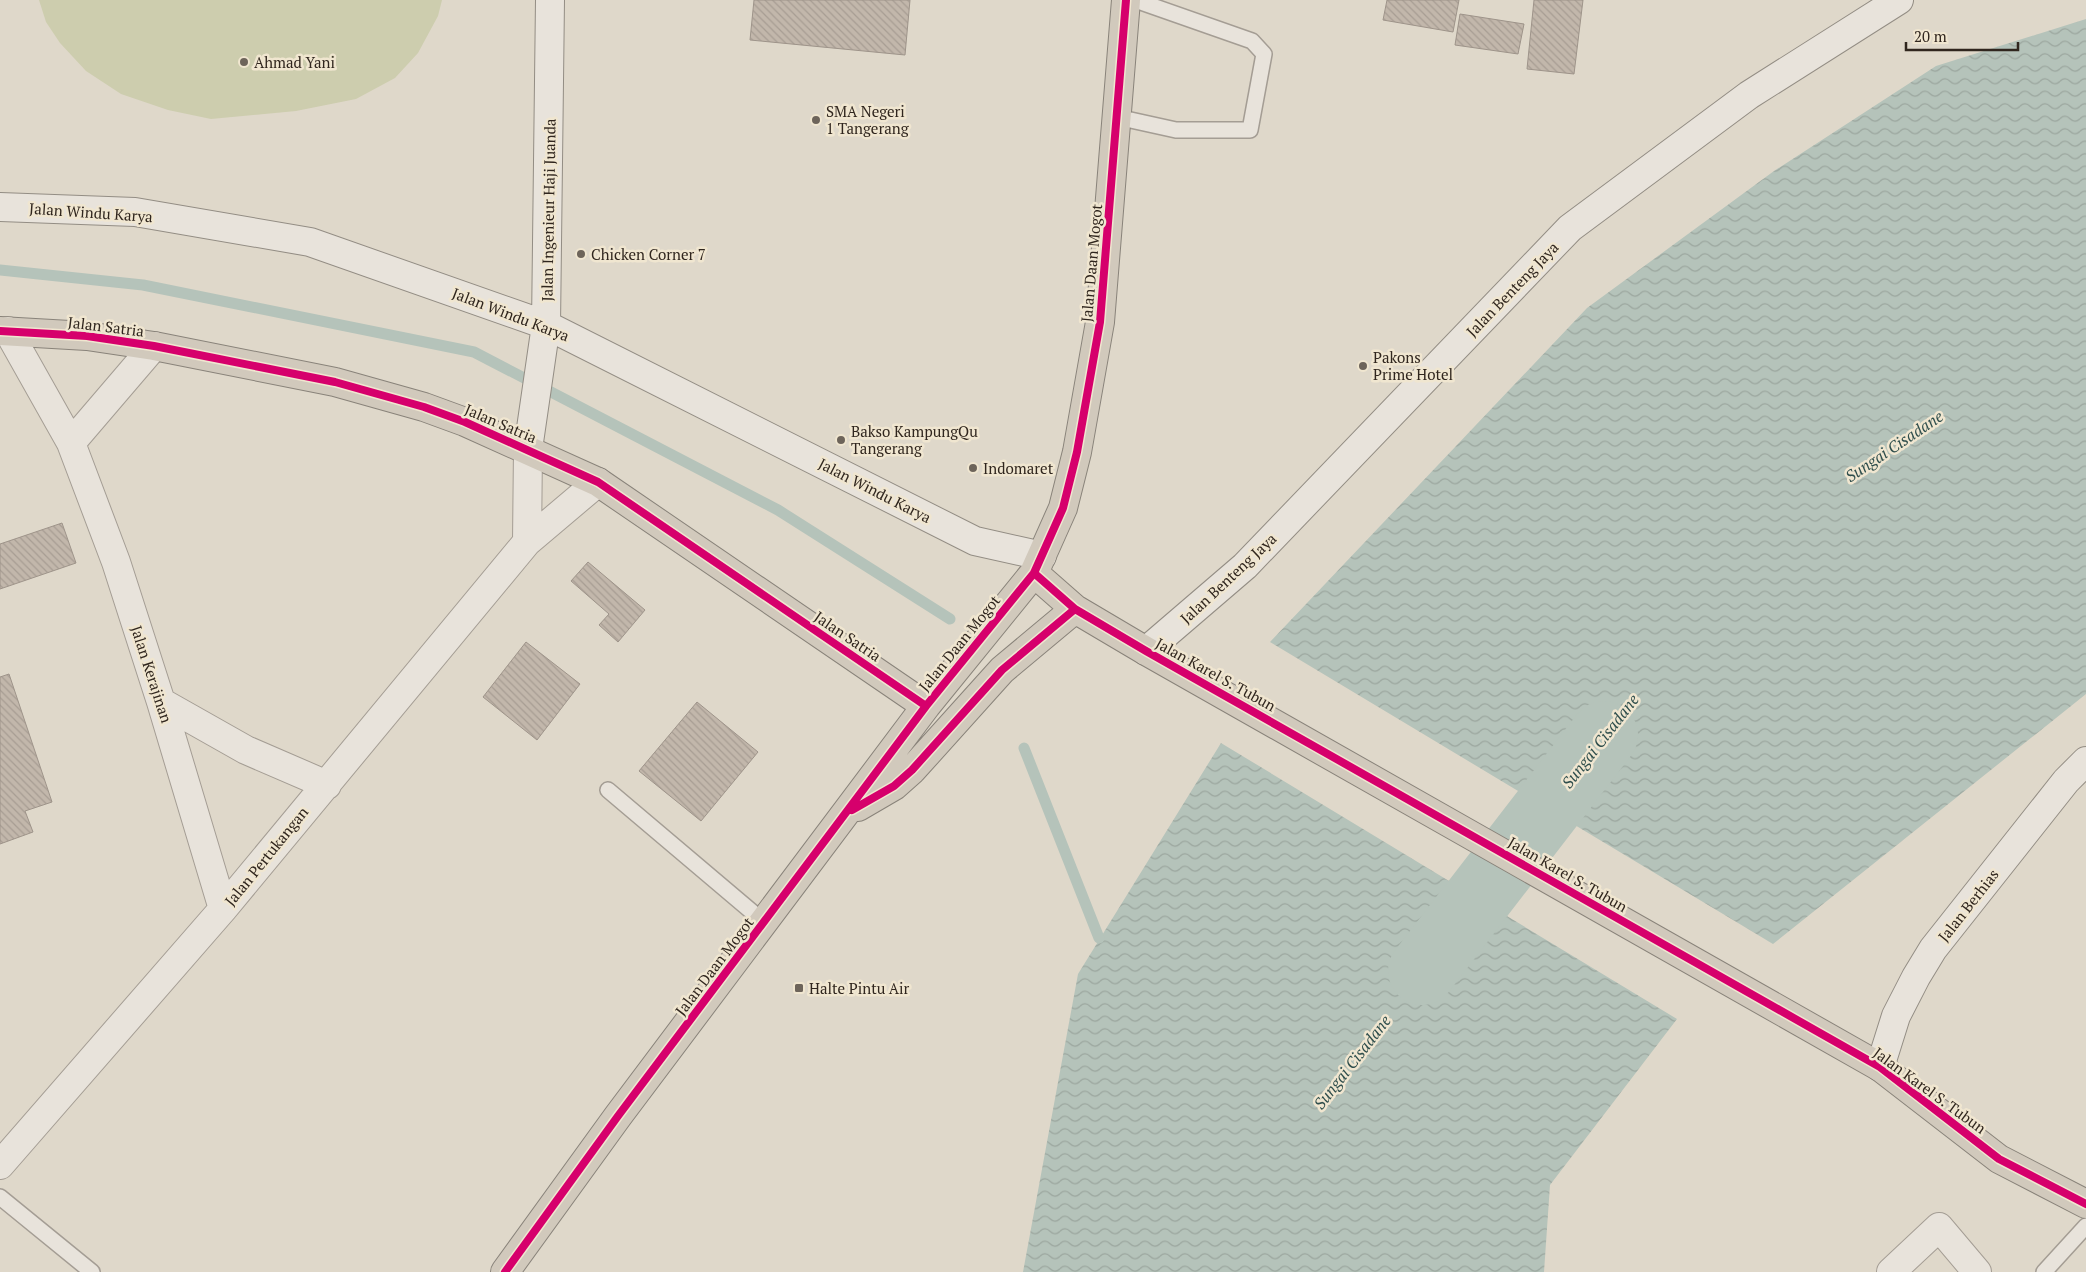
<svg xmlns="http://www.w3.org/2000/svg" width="2086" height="1272" font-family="'PT Serif',serif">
<defs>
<pattern id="water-waves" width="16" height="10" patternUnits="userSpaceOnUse" patternTransform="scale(1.25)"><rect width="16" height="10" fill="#b5c3ba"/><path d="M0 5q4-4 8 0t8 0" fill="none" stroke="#9ca79f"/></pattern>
<pattern id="building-back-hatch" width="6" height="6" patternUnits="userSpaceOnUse" patternTransform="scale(1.25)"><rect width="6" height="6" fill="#c2b7ab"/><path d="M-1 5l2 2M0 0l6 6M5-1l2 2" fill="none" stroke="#a79d93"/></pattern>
</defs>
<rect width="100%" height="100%" fill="#dfd8ca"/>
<!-- grass -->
<path fill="#cdcdae" d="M 39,0 L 442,0 L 438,16 L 418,53 L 395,78 L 356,99 L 296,111 L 211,119 L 168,110 L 121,94 L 86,71 L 60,43 L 46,22 Z"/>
<!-- water -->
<path fill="url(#water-waves)" d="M 2086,19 L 2086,694 L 1773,944 L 1270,642 L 1587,308 L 1774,171 L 1936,66 Z
M 1221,743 L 1677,1019 L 1550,1185 L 1544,1272 L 1023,1272 L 1078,974 Z"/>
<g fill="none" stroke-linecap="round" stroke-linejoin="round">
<!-- stream -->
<path stroke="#b5c3ba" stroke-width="11" d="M 0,270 L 143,285 L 474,352 L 778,510 L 950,619
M 1024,748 L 1099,938"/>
<!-- river -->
<path stroke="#b5c3ba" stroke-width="68" d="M 1422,971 L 1604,735"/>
</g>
<!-- building -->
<path fill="url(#building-back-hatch)" stroke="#9e948a" d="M 754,0 L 910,0 L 905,55 L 750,40 Z
M 1387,0 L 1459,0 L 1453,32 L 1383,20 Z
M 1534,0 L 1583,0 L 1574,74 L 1527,69 Z
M 1460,14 L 1524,24 L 1518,54 L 1455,45 Z
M 62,523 L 76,563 L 0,589 L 0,544 Z
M 588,562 L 645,610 L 618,642 L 599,625 L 609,614 L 571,581 Z
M 526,642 L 580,684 L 537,740 L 483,697 Z
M 9,674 L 52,802 L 25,811 L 33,832 L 0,844 L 0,677 Z
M 697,702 L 758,752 L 701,821 L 639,771 Z"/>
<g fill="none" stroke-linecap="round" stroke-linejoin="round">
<defs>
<path id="lane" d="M 1117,117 L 1176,130 L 1250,130 L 1264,54 L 1252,41 L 1135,0
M 608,790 L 764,922
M 0,1197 L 92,1272
M 2044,1272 L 2086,1226"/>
<path id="street" d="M 8,331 L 71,443 L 116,562 L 161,702 L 223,909
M 71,443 L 154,346
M 527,542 L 528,449
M 161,702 L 246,750 L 327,785
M 0,1165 L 223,909 L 527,542 L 598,482
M 1891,1272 L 1939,1227 L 1977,1272"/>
<path id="secondary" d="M 0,207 L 135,212 L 310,242 L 546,325 L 975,541 L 1042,556
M 528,449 L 546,325 L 550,0
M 1146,651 L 1245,566 L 1570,228 L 1749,95 L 1899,0
M 1880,1067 L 1896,1016 L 1916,977 L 1933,949 L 2066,781 L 2086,761"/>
<path id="highway" d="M 0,331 L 87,336 L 154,346 L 335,382 L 424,407 L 465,422 L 598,482 L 926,706
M 1034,573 L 1075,609 L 1146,651 L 1880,1067 L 1999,1159 L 2086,1204
M 858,807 L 894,786 L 912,770 L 1002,670 L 1075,609
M 505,1272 L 618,1116 L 926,706 L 1034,573 L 1063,508 L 1077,452 L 1100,322 L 1126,0"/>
</defs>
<!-- lane casing -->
<use href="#lane" stroke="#a49d94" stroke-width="18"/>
<!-- street casing -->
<use href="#street" stroke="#a49d94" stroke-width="30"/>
<!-- secondary casing -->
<use href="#secondary" stroke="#938d84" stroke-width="30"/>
<!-- highway casing -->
<use href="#highway" stroke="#89837a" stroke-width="30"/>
<!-- lane -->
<use href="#lane" stroke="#e8e3db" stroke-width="15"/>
<!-- street -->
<use href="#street" stroke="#e8e3db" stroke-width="28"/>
<!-- secondary -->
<use href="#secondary" stroke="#e8e3db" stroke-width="28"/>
<!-- highway -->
<use href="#highway" stroke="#d1c9bc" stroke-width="28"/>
<defs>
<path id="cycleway" d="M 0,331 L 87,336 L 154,346 L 335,382 L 424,407 L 465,422 L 598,482 L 926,706
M 1034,573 L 1075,609 L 1146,651 L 1880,1067 L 1999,1159 L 2086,1204
M 852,810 L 894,786 L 912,770 L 1002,670 L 1075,609
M 505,1272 L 618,1116 L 926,706 L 1034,573 L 1063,508 L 1077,452 L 1100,322 L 1126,0"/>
</defs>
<!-- cycleway casing -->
<use href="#cycleway" stroke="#f0e6d0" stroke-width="11"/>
<!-- cycleway -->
<use href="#cycleway" stroke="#d6006c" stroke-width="8"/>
</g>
<!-- markers -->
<g fill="#6d645a" stroke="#f0e6d0" stroke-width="2">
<circle cx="244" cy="62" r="5"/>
<circle cx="816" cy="120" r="5"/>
<circle cx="581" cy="254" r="5"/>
<circle cx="1363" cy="366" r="5"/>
<circle cx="841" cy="440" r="5"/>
<circle cx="973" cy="468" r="5"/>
<rect x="794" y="983" width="10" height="10" rx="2.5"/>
</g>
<g text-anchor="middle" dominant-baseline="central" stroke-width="5" stroke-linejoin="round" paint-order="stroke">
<!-- poi labels -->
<g font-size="15" fill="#30261e" stroke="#f0e6d0" text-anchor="start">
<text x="254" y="62">Ahmad Yani</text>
<text x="826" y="111">SMA Negeri<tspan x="826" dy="17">1 Tangerang</tspan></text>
<text x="591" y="254">Chicken Corner 7</text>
<text x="1373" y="357">Pakons<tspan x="1373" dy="17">Prime Hotel</tspan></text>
<text x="851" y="431">Bakso KampungQu<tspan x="851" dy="17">Tangerang</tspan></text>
<text x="983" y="468">Indomaret</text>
<text x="809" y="988">Halte Pintu Air</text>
</g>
<!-- street labels -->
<g font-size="15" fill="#30261e" stroke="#f0e6d0">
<text transform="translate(548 210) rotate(-89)">Jalan Ingenieur Haji Juanda</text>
<text transform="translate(91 212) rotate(4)">Jalan Windu Karya</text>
<text transform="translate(1091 263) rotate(-85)">Jalan Daan Mogot</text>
<text transform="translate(1512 289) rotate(-46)">Jalan Benteng Jaya</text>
<text transform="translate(511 314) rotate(21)">Jalan Windu Karya</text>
<text transform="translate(106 326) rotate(7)">Jalan Satria</text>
<text transform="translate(501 423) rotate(23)">Jalan Satria</text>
<text transform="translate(875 490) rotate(27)">Jalan Windu Karya</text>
<text transform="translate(1228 578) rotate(-43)">Jalan Benteng Jaya</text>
<text transform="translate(848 636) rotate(34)">Jalan Satria</text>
<text transform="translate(959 643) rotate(-51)">Jalan Daan Mogot</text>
<text transform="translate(152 674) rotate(72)">Jalan Kerajinan</text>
<text transform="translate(1216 674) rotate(29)">Jalan Karel S. Tubun</text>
<text transform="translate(266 856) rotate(-51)">Jalan Pertukangan</text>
<text transform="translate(1568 874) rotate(30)">Jalan Karel S. Tubun</text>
<text transform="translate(1968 905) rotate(-52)">Jalan Berhias</text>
<text transform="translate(714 966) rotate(-53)">Jalan Daan Mogot</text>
<text transform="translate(1930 1090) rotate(36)">Jalan Karel S. Tubun</text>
</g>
<!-- water labels -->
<g font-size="16" font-style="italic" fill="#2f4e4c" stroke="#f0e6d0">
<text transform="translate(1894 446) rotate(-34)">Sungai Cisadane</text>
<text transform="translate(1600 741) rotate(-52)">Sungai Cisadane</text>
<text transform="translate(1352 1062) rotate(-52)">Sungai Cisadane</text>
</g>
</g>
<!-- scale -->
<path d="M1906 42v8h112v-8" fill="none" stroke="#30261e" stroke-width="2.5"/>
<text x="1914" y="42" font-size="15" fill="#30261e" stroke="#f0e6d0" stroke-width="4" paint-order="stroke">20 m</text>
</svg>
